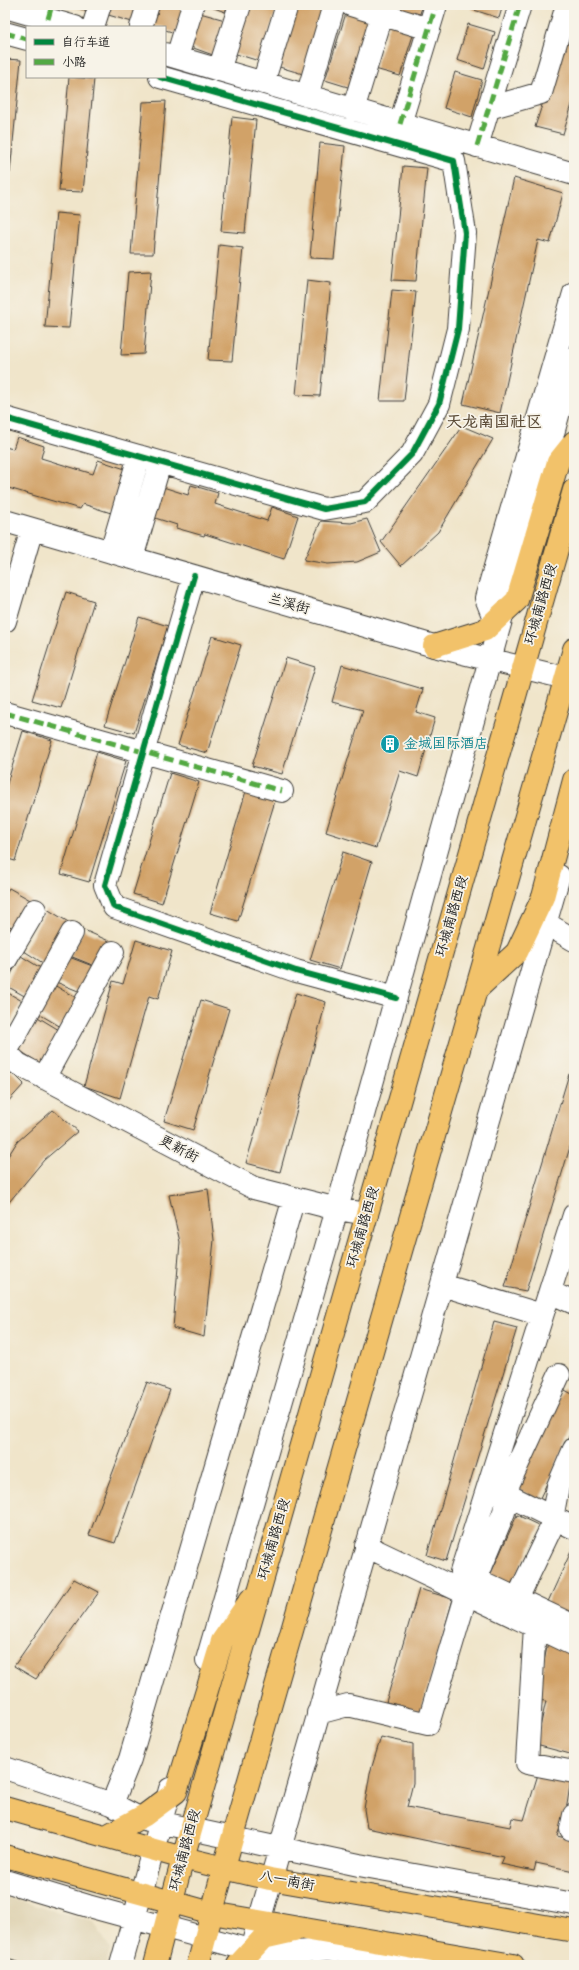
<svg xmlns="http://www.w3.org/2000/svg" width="579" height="1970" font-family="'Architects Daughter','LXGW WenKai TC',sans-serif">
<rect width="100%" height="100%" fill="#f7f3e8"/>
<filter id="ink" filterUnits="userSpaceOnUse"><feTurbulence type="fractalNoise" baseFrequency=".025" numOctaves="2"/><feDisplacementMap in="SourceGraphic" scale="8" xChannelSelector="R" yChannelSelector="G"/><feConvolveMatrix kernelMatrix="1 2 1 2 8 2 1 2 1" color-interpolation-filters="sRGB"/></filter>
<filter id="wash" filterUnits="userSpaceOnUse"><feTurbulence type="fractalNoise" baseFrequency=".012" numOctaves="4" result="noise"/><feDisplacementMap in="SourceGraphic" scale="16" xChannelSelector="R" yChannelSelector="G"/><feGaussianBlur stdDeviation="0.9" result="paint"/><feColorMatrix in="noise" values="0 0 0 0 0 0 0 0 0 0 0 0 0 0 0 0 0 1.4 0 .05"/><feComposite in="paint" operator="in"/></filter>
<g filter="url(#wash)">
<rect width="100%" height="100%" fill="#f0e5ca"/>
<!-- built -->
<path fill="#e1d6b7" d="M 5,1897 L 94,1922 L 110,1949 L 106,1965 L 5,1965 Z"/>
<g id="blocks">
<!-- building -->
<path fill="#d1a268" d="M 69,5 L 89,5 L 87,11 Z
M 108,5 L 137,5 L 132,22 L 105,14 Z
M 156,5 L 185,5 L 176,33 L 165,30 L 165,27 L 149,26 Z
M 206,5 L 228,5 L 225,12 Z
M 248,5 L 278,5 L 259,61 L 233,53 Z
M 296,5 L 325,5 L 303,74 L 276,66 Z
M 393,5 L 423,5 L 418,19 L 391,11 Z
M 473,5 L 503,5 L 499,18 L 471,9 Z
M 574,5 L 574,98 L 563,134 L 535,127 Z
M 347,10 L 374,19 L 351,88 L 325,80 Z
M 200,13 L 225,20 L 213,55 L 188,46 Z
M 390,21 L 415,29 L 400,76 L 375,69 Z
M 468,24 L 495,32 L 484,69 L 457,60 Z
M 5,59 L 21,60 L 10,173 L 5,173 Z
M 455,72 L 482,80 L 472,117 L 444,108 Z
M 69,77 L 94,79 L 83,192 L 59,191 Z
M 166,101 L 153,254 L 131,254 L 143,102 Z
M 232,117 L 256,120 L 245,233 L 221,231 Z
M 320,143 L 345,146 L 334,259 L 310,258 Z
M 403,166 L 427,168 L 416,281 L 392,280 Z
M 514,178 L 563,193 L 550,243 L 538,240 L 500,413 L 463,404 Z
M 56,213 L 80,215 L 69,328 L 45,327 Z
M 219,245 L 243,248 L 232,361 L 208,360 Z
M 151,271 L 144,354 L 121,355 L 128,272 Z
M 307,280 L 331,283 L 320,396 L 296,395 Z
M 392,290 L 416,292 L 404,401 L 380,401 Z
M 462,426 L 493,439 L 438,532 L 401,566 L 381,542 Z
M 17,437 L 44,446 L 41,458 L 93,474 L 98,460 L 125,469 L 111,513 L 83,504 L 80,509 L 5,487 L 5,447 L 13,449 Z
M 191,485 L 218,493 L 215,504 L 267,521 L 272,507 L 298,516 L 284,559 L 205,534 L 204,536 L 176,528 L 177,525 L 152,517 L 163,487 L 188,495 Z
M 367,519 L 381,552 L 357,562 L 328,564 L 304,560 L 321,521 L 351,523 Z
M 66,592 L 94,601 L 61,708 L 32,700 Z
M 139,617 L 168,626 L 134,733 L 105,725 Z
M 212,636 L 241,645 L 207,753 L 178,745 Z
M 286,658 L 315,667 L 282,774 L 252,766 Z
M 342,665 L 423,689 L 416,712 L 435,718 L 418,777 L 400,771 L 376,848 L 326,832 L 363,710 L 332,702 Z
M 23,731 L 52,740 L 15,861 L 5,858 L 5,790 Z
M 97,752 L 126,761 L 89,882 L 61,874 Z
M 170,773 L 199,782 L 162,903 L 133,894 Z
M 246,791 L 275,801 L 238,921 L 210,913 Z
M 343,852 L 372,862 L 340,969 L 310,960 Z
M 9,888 L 32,901 L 16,930 L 5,923 L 5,895 Z
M 47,909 L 70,923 L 46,965 L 24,951 Z
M 5,925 L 14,931 L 5,947 Z
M 84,930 L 109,941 L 97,967 L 70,956 Z
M 136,940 L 172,951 L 158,999 L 149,996 L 120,1098 L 84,1086 L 113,981 L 123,984 Z
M 21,956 L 44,970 L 28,998 L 5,985 Z
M 69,957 L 95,967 L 83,993 L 56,982 Z
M 54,985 L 78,999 L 61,1027 L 39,1014 Z
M 5,991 L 22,1001 L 5,1031 Z
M 296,993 L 326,1002 L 280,1172 L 246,1163 Z
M 201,1000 L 229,1009 L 193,1130 L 164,1121 Z
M 36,1016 L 59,1030 L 41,1064 L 17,1049 Z
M 5,1065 L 24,1084 L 5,1105 Z
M 569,1074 L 574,1075 L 574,1134 L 526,1291 L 505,1287 Z
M 53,1110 L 78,1131 L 44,1160 L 5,1207 L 5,1161 L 17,1142 Z
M 208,1189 L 214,1240 L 204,1337 L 173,1328 L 180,1242 L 169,1195 Z
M 494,1322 L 517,1328 L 446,1561 L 427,1555 Z
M 147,1382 L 170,1390 L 115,1543 L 89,1535 Z
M 563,1389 L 574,1395 L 574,1426 L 539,1500 L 517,1488 Z
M 517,1515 L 540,1526 L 508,1591 L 488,1580 Z
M 574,1545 L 574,1601 L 567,1617 L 546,1606 Z
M 74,1579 L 99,1592 L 36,1679 L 14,1666 Z
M 419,1589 L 453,1599 L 421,1711 L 386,1702 Z
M 548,1642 L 574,1649 L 574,1689 L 572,1699 L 574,1700 L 574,1755 L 536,1745 L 546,1701 L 536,1700 Z
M 381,1737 L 413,1744 L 413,1783 L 407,1807 L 510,1827 L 512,1818 L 524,1820 L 539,1771 L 571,1779 L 566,1811 L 557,1836 L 574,1840 L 574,1871 L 536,1863 L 534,1871 L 501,1864 L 504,1857 L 367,1828 L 364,1809 L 370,1773 Z
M 5,1958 L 26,1965 L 5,1965 Z"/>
</g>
</g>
<g filter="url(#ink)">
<use href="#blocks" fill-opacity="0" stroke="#3c3a36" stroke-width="1"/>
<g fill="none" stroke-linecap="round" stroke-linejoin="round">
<defs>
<path id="minor" d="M 351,5 L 429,29
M 5,7 L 75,27
M 93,27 L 100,5
M 141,27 L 148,5
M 5,33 L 27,39
M 165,54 L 574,174
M 177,57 L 193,5
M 219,70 L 240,5
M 263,83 L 287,5
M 307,96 L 334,5
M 489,108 L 541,93 L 567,5
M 353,110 L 385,5
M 400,124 L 436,5
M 477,146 L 520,5
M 5,418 L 324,509 L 365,502 L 412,454 L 439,404 L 458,329 L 465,233 L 454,161 L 160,77
M 5,521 L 434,646 L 574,680
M 111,552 L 139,456
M 132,558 L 160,463
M 194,576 L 105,885 L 114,907 L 296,971 L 396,998
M 5,621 L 32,529
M 495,621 L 486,598 L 574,293
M 5,713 L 282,791
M 547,924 L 574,940
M 5,961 L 35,910
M 5,1051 L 18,1064 L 254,1188 L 337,1209 L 367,1214
M 6,1052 L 72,933
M 44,1078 L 113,952
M 574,1215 L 461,1572 L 574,1626
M 442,1285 L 542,1315
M 550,1292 L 574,1303
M 495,1489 L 574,1528
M 366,1546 L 574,1645
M 476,1579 L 504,1512 L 509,1483 L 559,1375
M 517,1599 L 550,1530 L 558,1486 L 574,1449
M 535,1626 L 527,1763 L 574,1772
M 207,1660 L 337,1209 L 574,358
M 318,1713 L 348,1705 L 428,1724 L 467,1593
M 5,1768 L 112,1804 L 139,1818 L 359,1865 L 574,1904
M 112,1804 L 130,1759 L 294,1198
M 571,1829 L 574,1815
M 5,1881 L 88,1906 L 268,1955 L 328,1949 L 426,1965
M 254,1939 L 559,876
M 121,1965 L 170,1789"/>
<path id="major" d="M 434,646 L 485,630 L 517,600 L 558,462 L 574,442
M 476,990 L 517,952 L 543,897 L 574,780
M 5,1808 L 183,1858 L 270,1879 L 574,1931
M 106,1836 L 145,1815 L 176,1792 L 222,1641 L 251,1599
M 5,1856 L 212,1913 L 513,1965
M 155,1965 L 183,1858 L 574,490
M 198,1965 L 224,1867 L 574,649
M 238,1965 L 263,1938 L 294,1931"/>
</defs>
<!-- minor casing -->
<use href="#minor" stroke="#3c3a36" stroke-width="24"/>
<!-- major casing -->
<use href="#major" stroke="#3c3a36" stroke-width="24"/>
<!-- minor -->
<use href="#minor" stroke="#fff" stroke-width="22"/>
<!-- major -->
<use href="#major" stroke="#f2c26a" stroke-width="22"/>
<!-- quiet -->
<path stroke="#52a943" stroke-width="5" stroke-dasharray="10 5" stroke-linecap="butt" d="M 48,19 L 52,5
M 5,33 L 27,39
M 400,124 L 436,5
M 477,146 L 520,5
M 5,713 L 282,791"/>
<defs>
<path id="cycleway" d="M 5,418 L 324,509 L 365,502 L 412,454 L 439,404 L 458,329 L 465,233 L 454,161 L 160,77
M 194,576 L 105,885 L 114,907 L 296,971 L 396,998"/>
</defs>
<!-- cycleway casing -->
<use href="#cycleway" stroke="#f7f3e8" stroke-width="8"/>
<!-- cycleway -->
<use href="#cycleway" stroke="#00873e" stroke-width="6"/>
</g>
</g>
<!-- icons -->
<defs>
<symbol id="building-disc" viewBox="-11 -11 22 22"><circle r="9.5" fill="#0f9aa8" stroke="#f7f3e8"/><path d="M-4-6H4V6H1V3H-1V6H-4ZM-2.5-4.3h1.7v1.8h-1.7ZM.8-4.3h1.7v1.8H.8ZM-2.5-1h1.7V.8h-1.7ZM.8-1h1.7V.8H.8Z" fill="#fff"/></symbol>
</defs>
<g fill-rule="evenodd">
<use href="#building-disc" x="379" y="733" width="22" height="22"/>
</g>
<g text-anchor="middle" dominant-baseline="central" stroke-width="3.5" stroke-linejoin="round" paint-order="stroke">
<!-- street labels -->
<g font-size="14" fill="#1c1c1c" stroke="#f7f3e8">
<text transform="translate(289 604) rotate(16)">兰溪街</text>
<text transform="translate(541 604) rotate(-74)">环城南路西段</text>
<text transform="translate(452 916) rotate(-74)">环城南路西段</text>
<text transform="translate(179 1149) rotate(28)">更新街</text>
<text transform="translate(363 1227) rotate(-74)">环城南路西段</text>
<text transform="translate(274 1539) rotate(-74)">环城南路西段</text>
<text transform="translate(185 1850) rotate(-75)">环城南路西段</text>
<text transform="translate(287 1881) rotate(11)">八一南街</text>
</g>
<!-- culture labels -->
<g font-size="14" fill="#0d838f" stroke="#f7f3e8" text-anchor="start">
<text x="404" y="744">金城国际酒店</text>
</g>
<!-- quarter labels -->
<g font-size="16" font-weight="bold" fill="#5b4b37" stroke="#f7f3e8">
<text x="494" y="422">天龙南国社区</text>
</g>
</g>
<!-- margin -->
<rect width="579" height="1970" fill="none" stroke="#f7f3e8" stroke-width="20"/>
<!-- legend -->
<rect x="26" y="26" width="140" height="52" fill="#f7f3e8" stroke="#9f9d96"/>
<rect x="34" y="39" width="20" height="6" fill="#00873e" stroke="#9f9d96"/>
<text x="62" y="46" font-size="12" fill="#1c1c1c">自行车道</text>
<rect x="34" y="59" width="20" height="6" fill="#52a943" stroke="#9f9d96"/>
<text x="62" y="66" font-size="12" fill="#1c1c1c">小路</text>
</svg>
